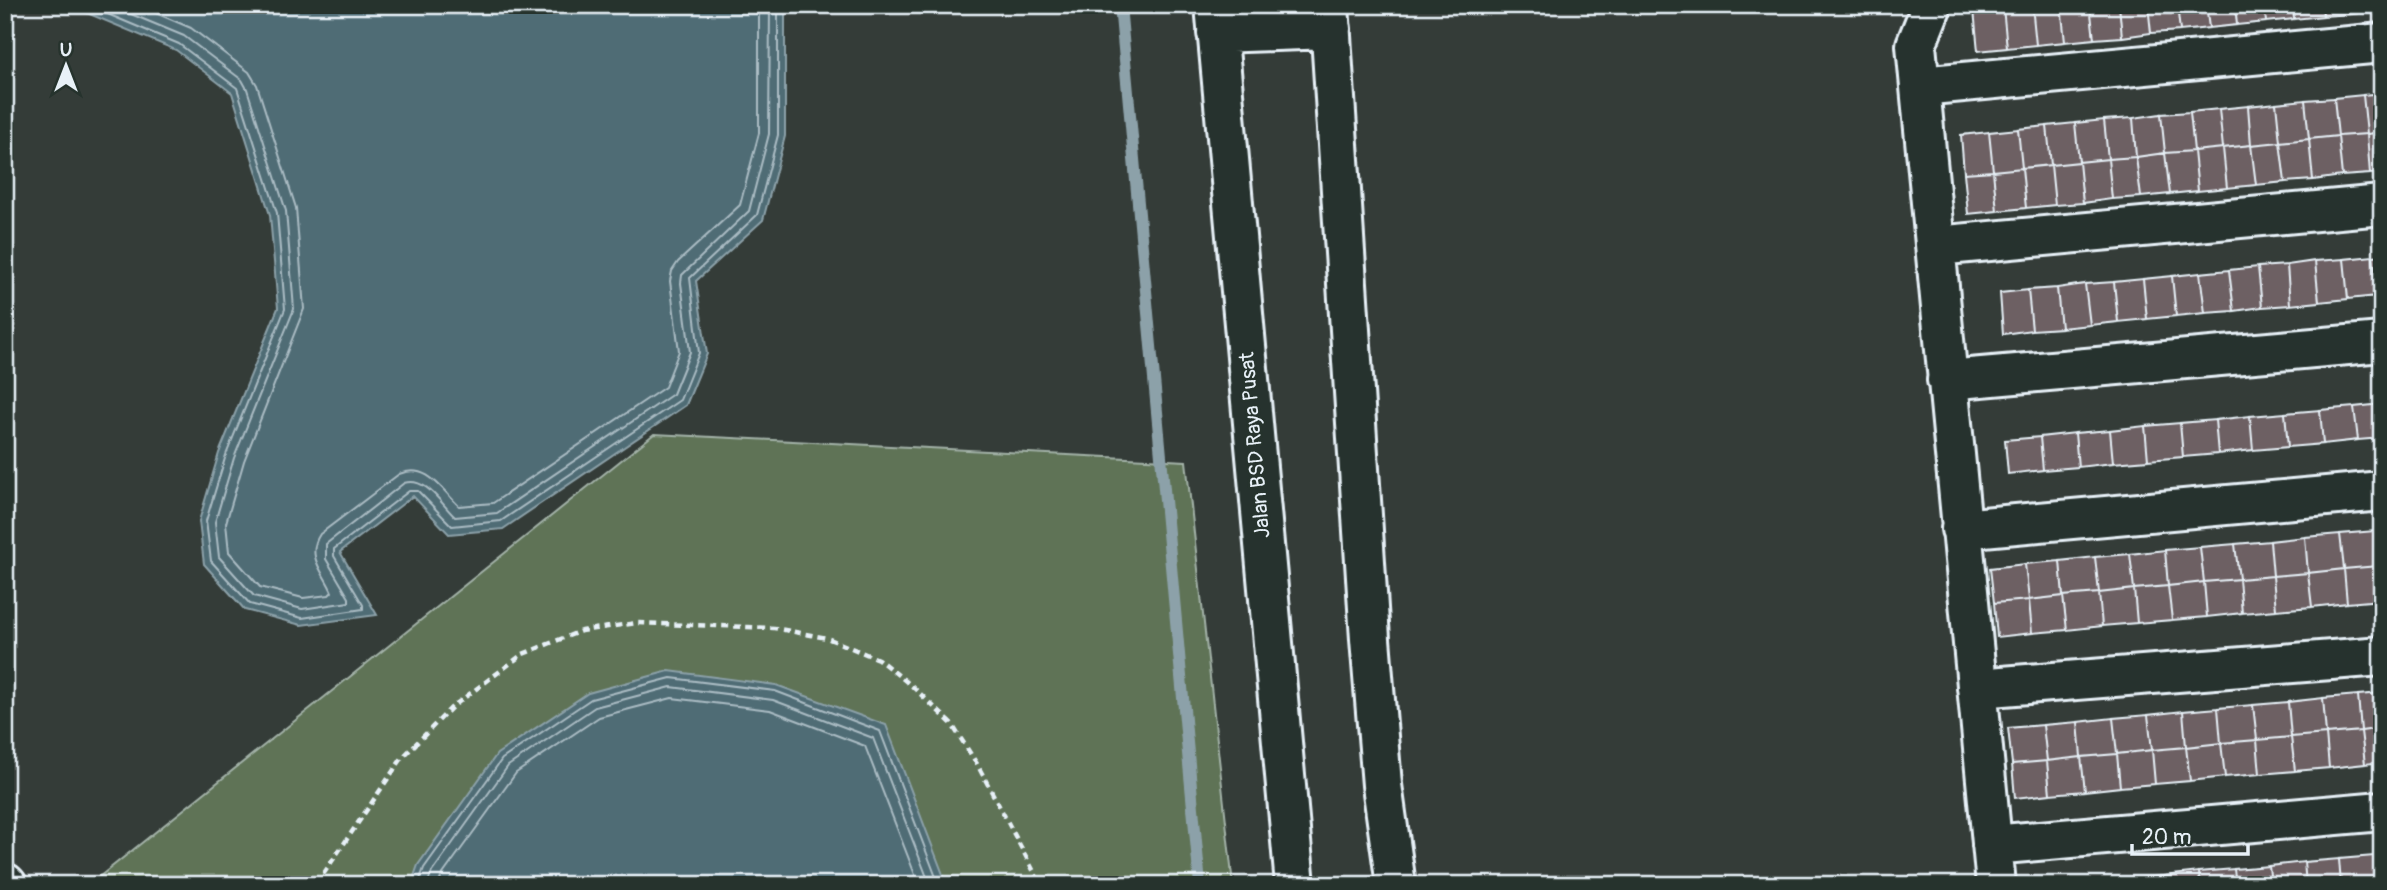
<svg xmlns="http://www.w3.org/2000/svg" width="2387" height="890" font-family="Pangolin,sans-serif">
<rect width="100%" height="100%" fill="#343c38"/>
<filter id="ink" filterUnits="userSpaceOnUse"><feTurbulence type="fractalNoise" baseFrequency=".0143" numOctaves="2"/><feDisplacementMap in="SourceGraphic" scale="14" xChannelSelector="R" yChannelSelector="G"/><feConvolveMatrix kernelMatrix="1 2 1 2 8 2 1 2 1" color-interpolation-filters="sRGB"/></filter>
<g filter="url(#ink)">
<!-- green -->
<path fill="#5e7357" stroke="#a3b2a8" stroke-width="2" d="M 654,434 L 1186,461 L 1233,885 L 89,885 Z"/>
<!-- water -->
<path fill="#4f6c75" stroke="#8ca1a9" stroke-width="2" d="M 68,5 L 785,5 L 785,136 L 763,220 L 696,281 L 707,354 L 686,405 L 503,529 L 449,534 L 413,496 L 340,552 L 377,615 L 301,625 L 245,610 L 204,564 L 199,521 L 219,453 L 278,308 L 270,215 L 232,93 L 176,50 Z
M 669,671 L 776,685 L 886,725 L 947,885 L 411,885 L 418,865 L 497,754 L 588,693 Z"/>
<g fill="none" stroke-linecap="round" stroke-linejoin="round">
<!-- shore -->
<path stroke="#abbcc4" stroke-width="2" d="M 86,5 L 179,44 L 237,88 L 277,213 L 285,309 L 226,455 L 206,521 L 211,561 L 250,604 L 302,618 L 363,609 L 363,605 L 334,556 L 334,549 L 409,491 L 418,491 L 452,526 L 501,521 L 680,400 L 699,353 L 690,278 L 757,215 L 778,135 L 778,5
M 109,5 L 184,36 L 242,80 L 247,89 L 286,211 L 294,309 L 234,458 L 215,522 L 219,557 L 254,596 L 302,609 L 349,602 L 349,598 L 326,559 L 326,544 L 404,483 C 426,476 441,504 455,517 L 497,513 L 673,394 L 690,352 L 681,283 L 682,275 L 749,211 L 769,134 L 770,5
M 137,5 L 191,28 L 249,72 L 257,85 L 296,208 L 304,309 L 244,461 L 226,523 L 229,552 L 260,587 L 303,598 L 329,595 L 332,592 C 324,572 305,557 320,534 L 399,474 C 427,462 442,490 459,506 L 493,503 L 665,387 L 679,351 L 670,281 L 672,271 L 678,262 L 740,205 L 759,133 L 759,5
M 418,885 L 424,868 L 502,759 L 591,699 L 671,678 L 775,691 L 880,731 L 939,885
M 427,885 L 432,872 L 508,766 L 595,707 L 671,687 L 773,700 L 873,738 L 930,885
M 439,885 L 441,877 L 516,773 L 599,717 L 672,698 L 770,710 L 865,746 L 919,885"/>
<!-- stream -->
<path stroke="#8ca1a9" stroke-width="12" d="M 1120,5 L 1200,885"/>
</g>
<!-- building -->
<path fill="#6d6163" stroke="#e8f1f8" stroke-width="2" d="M 2032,5 L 2061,5 L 2065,42 L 2036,45 Z
M 2032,5 L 2036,45 L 2007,48 L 2003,7 Z
M 2061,5 L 2090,5 L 2094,39 L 2065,42 Z
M 2090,5 L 2119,5 L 2122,37 L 2094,39 Z
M 2119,5 L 2148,5 L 2151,33 L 2122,37 Z
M 2148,5 L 2177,5 L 2180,31 L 2151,33 Z
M 2177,5 L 2206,5 L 2209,28 L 2180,31 Z
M 2206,5 L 2235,5 L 2237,25 L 2209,28 Z
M 2235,5 L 2264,5 L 2266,22 L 2237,25 Z
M 2264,5 L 2293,5 L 2294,19 L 2266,22 Z
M 2293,5 L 2322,5 L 2323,16 L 2294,19 Z
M 2322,5 L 2351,5 L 2352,14 L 2323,16 Z
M 2351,5 L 2380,5 L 2381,10 L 2352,14 Z
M 2003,7 L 2007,48 L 1978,51 L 1974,10 Z
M 2382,93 L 2382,132 L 2367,134 L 2363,95 Z
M 2363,95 L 2367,134 L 2338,136 L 2334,98 Z
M 2334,98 L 2338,136 L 2309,139 L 2305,100 Z
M 2305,100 L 2309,139 L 2280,142 L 2276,103 Z
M 2276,103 L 2280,142 L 2251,145 L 2248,106 Z
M 2248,106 L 2251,145 L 2223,148 L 2219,109 Z
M 2219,109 L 2223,148 L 2194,151 L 2190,112 Z
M 2190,112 L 2194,151 L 2165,153 L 2161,114 Z
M 2161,114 L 2165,153 L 2136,157 L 2133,118 Z
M 2133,118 L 2136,157 L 2108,159 L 2104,120 Z
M 2104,120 L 2108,159 L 2079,162 L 2075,123 Z
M 2075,123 L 2079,162 L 2051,165 L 2047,126 Z
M 2047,126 L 2051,165 L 2022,168 L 2018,129 Z
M 2018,129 L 2022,168 L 1993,171 L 1989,132 Z
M 1989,132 L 1993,171 L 1964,173 L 1961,135 Z
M 2382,132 L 2382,173 L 2370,174 L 2367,134 Z
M 2367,134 L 2370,174 L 2342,176 L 2338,136 Z
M 2338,136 L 2342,176 L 2313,180 L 2309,139 Z
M 2309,139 L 2313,180 L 2285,182 L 2280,142 Z
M 2280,142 L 2285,182 L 2256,185 L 2251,145 Z
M 2251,145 L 2256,185 L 2227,188 L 2223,148 Z
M 2223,148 L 2227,188 L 2198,191 L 2194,151 Z
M 2194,151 L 2198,191 L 2170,194 L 2165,153 Z
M 2165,153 L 2170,194 L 2141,197 L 2136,157 Z
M 2136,157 L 2141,197 L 2112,199 L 2108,159 Z
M 2108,159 L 2112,199 L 2083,203 L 2079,162 Z
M 2079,162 L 2083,203 L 2055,205 L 2051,165 Z
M 2051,165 L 2055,205 L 2026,208 L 2022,168 Z
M 2022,168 L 2026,208 L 1997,211 L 1993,171 Z
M 1993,171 L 1997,211 L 1968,214 L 1964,173 Z
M 2382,255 L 2382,296 L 2377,296 L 2373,256 Z
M 2373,256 L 2377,296 L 2348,299 L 2344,259 Z
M 2344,259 L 2348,299 L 2319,302 L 2315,261 Z
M 2315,261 L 2319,302 L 2290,305 L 2287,265 Z
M 2287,265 L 2290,305 L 2262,307 L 2258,267 Z
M 2258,267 L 2262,307 L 2234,311 L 2229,270 Z
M 2229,270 L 2234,311 L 2205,313 L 2200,273 Z
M 2200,273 L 2205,313 L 2176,316 L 2172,276 Z
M 2172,276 L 2176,316 L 2147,319 L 2143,279 Z
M 2143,279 L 2147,319 L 2118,322 L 2114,282 Z
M 2114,282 L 2118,322 L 2090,325 L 2085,284 Z
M 2085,284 L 2090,325 L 2061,328 L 2057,288 Z
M 2057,288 L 2061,328 L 2032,330 L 2028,290 Z
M 2028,290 L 2032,330 L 2003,334 L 2000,293 Z
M 2382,404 L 2382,438 L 2358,440 L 2354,407 Z
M 2354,407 L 2358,440 L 2323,444 L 2320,410 Z
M 2320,410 L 2323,444 L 2288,447 L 2285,413 Z
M 2285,413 L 2288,447 L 2253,450 L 2250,416 Z
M 2250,416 L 2253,450 L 2218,454 L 2215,420 Z
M 2215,420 L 2218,454 L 2183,457 L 2180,423 Z
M 2180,423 L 2183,457 L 2148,460 L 2145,426 Z
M 2145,426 L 2148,460 L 2113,463 L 2110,430 Z
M 2110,430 L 2113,463 L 2078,467 L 2075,433 Z
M 2075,433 L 2078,467 L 2043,470 L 2040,437 Z
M 2040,437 L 2043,470 L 2008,474 L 2005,440 Z
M 2382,530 L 2382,565 L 2378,566 L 2375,531 Z
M 2375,531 L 2378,566 L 2344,569 L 2340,534 Z
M 2340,534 L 2344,569 L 2308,573 L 2305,537 Z
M 2305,537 L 2308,573 L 2273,576 L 2270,541 Z
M 2270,541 L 2273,576 L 2239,579 L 2235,544 Z
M 2235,544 L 2239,579 L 2204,582 L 2200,547 Z
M 2200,547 L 2204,582 L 2168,586 L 2165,550 Z
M 2165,550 L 2168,586 L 2134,589 L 2130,554 Z
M 2130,554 L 2134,589 L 2099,593 L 2095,557 Z
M 2095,557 L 2099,593 L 2063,596 L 2060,561 Z
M 2060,561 L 2063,596 L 2029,600 L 2025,564 Z
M 2025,564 L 2029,600 L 1994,603 L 1990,568 Z
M 2378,566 L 2381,600 L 2347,603 L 2344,569 Z
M 2344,569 L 2347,603 L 2312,607 L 2308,573 Z
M 2308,573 L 2312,607 L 2276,610 L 2273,576 Z
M 2273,576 L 2276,610 L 2242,613 L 2239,579 Z
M 2239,579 L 2242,613 L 2207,617 L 2204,582 Z
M 2204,582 L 2207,617 L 2172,620 L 2168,586 Z
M 2168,586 L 2172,620 L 2137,623 L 2134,589 Z
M 2134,589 L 2137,623 L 2102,626 L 2099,593 Z
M 2099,593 L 2102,626 L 2067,630 L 2063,596 Z
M 2063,596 L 2067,630 L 2032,633 L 2029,600 Z
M 2029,600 L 2032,633 L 1997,637 L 1994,603 Z
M 2382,693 L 2382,728 L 2361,731 L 2358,695 Z
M 2358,695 L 2361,731 L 2326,734 L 2323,698 Z
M 2323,698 L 2326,734 L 2291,737 L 2288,702 Z
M 2288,702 L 2291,737 L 2257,740 L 2253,705 Z
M 2253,705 L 2257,740 L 2221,743 L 2218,708 Z
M 2218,708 L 2221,743 L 2186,747 L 2183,711 Z
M 2183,711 L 2186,747 L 2152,750 L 2148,715 Z
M 2148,715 L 2152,750 L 2117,754 L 2113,718 Z
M 2113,718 L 2117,754 L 2081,757 L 2078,722 Z
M 2078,722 L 2081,757 L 2047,761 L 2043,725 Z
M 2043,725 L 2047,761 L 2012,764 L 2008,728 Z
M 2382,728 L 2382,762 L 2365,764 L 2361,731 Z
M 2361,731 L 2365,764 L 2329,768 L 2326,734 Z
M 2326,734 L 2329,768 L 2295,771 L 2291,737 Z
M 2291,737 L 2295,771 L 2260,774 L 2257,740 Z
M 2257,740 L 2260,774 L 2225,777 L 2221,743 Z
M 2221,743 L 2225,777 L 2190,781 L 2186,747 Z
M 2186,747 L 2190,781 L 2155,784 L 2152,750 Z
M 2152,750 L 2155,784 L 2120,787 L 2117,754 Z
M 2117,754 L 2120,787 L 2085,791 L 2081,757 Z
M 2081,757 L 2085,791 L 2050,794 L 2047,761 Z
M 2047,761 L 2050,794 L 2015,798 L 2012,764 Z
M 2382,855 L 2382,885 L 2377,885 L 2374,856 Z
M 2374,856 L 2377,885 L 2341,885 L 2339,859 Z
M 2339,859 L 2341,885 L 2306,885 L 2304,862 Z
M 2304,862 L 2306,885 L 2271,885 L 2269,866 Z
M 2269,866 L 2271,885 L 2236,885 L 2234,869 Z
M 2234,869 L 2236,885 L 2200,885 L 2199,872 Z
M 2199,872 L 2200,885 L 2165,885 L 2164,876 Z
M 2164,876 L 2165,885 L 2130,885 L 2129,879 Z
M 2129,879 L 2130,885 L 2094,885 L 2094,883 Z"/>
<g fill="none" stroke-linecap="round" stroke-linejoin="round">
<defs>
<path id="street" d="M 1932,5 L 1916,45 L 1996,885
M 1920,86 L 2382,43
M 1936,246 L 2382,205
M 1947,380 L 2382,342
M 1961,529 L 2382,491
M 1977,688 L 2382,656
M 1992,845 L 2382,811
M 5,883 L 7,885"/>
<path id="secondary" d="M 1215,5 L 1295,885
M 1329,5 L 1370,639 L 1382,785 L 1396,885
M 1217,33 L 1331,29"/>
</defs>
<!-- street casing -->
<use href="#street" stroke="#e8f1f8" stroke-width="44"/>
<!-- secondary casing -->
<use href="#secondary" stroke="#e8f1f8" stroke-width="44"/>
<!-- path -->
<path stroke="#e8f1f8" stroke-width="4.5" stroke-dasharray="7 5" stroke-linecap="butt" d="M 320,885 L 322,876 L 402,758 L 452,707 L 523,654 L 581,631 L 636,623 L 774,628 L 827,638 L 878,659 L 912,686 L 951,723 L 977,764 L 1041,885"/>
<!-- street -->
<use href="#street" stroke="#26332d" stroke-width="38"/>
<!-- secondary -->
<use href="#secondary" stroke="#26332d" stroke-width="38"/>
</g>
</g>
<g text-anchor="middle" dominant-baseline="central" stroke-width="5" stroke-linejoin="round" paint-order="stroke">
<!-- street labels -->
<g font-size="21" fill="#e8f1f8" stroke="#26332d">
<text transform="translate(1255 445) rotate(-95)">Jalan BSD Raya Pusat</text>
</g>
</g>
<!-- margin -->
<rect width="2387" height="890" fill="none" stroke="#26332d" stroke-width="28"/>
<rect x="14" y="14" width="2359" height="862" fill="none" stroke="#e8f1f8" stroke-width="2.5" filter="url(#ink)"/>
<!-- north arrow -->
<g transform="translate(66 66)" stroke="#26332d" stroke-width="5" paint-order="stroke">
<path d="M0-5L12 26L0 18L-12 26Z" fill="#e8f1f8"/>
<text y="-10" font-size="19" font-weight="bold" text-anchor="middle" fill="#e8f1f8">U</text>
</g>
<!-- scale -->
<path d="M2132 844v10h116v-10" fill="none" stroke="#e8f1f8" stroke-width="3.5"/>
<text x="2142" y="844" font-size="21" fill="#e8f1f8" stroke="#26332d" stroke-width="5" paint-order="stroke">20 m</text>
</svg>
